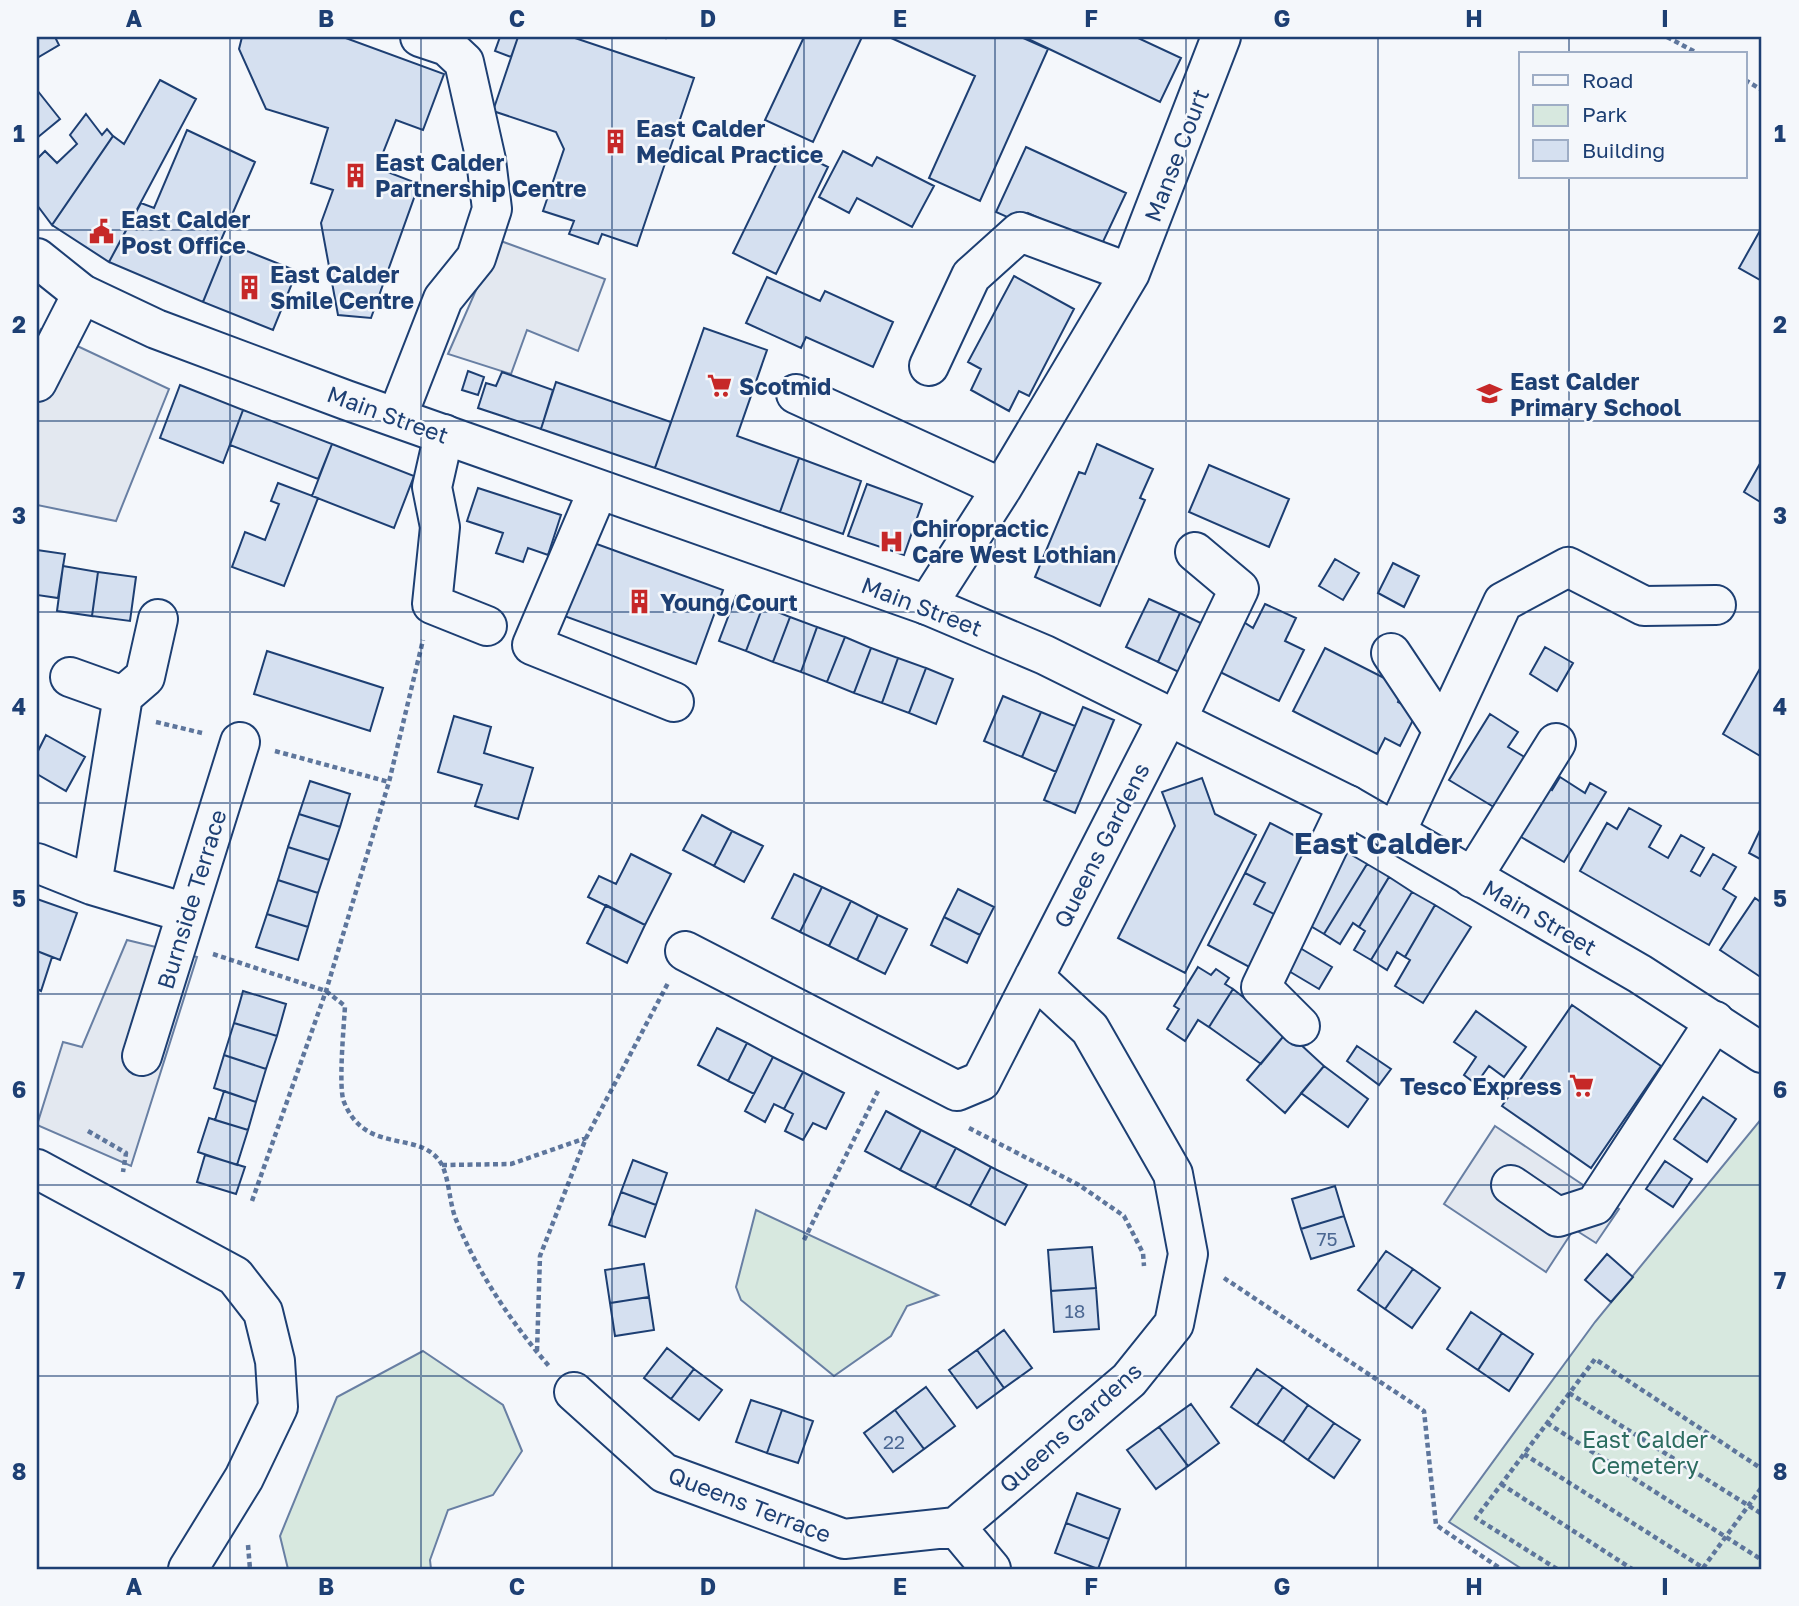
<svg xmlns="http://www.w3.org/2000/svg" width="1799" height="1606" font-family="'Golos Text',sans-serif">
<rect width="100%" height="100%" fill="#f4f7fb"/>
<!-- green -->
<path fill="#d7e8df" stroke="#687fa3" stroke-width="2" d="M 1762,1118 L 1762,1569 L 1522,1569 L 1449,1522 L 1595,1322 Z
M 756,1210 L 938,1295 L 907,1306 L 891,1336 L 834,1376 L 741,1300 L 736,1287 Z
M 423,1351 L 503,1405 L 522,1451 L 493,1495 L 448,1510 L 430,1560 L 431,1569 L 288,1569 L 280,1536 L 337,1397 Z"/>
<!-- parking -->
<path fill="#e3e8f0" stroke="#687fa3" stroke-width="2" d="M 498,240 L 605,279 L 578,351 L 527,330 L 511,374 L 448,354 Z
M 41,329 L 169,389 L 116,521 L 37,505 L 37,335 Z
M 127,940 L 197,957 L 131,1166 L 37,1125 L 63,1042 L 82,1047 Z
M 1495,1126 L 1619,1209 L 1596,1243 L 1574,1229 L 1546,1272 L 1444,1204 Z"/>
<!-- building -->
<path fill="#d5e0f0" stroke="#1d3f73" stroke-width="2" d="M 37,37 L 55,37 L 59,45 L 37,58 Z
M 242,37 L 343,37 L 444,74 L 423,130 L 396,120 L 377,168 L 419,184 L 371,318 L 338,315 L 321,223 L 333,190 L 311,183 L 328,128 L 266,109 L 239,49 Z
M 500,37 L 518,37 L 511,57 L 495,51 Z
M 518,37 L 572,37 L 694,78 L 637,246 L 602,234 L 598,244 L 569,234 L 574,221 L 543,211 L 564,149 L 556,132 L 493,111 Z
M 804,37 L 862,37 L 813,142 L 765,120 Z
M 889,37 L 1021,37 L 1048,49 L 980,201 L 929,178 L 975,76 Z
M 1024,37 L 1136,37 L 1181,58 L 1160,102 Z
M 160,80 L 196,99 L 109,262 L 52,225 L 113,136 L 124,144 Z
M 37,90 L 60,119 L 37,138 Z
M 86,114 L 102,135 L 107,129 L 113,136 L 52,225 L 37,205 L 37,159 L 45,151 L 57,163 L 77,144 L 70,135 Z
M 187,130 L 255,162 L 221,240 L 227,243 L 203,302 L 109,262 L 141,203 L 154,208 Z
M 785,146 L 828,167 L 776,274 L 733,253 Z
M 1026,147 L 1126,193 L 1101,246 L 1028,213 L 1023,224 L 996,212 Z
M 843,151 L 872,166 L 877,157 L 934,186 L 912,227 L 857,198 L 849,213 L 819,197 Z
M 1762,227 L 1762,281 L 1739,268 Z
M 227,243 L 297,271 L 273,330 L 203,302 Z
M 1014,276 L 1074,309 L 1029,396 L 1019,391 L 1009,411 L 971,390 L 981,369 L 968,362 Z
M 767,277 L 820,301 L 825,291 L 893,322 L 873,367 L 806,337 L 801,348 L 746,323 Z
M 704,328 L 767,350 L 737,436 L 799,458 L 780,512 L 655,468 Z
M 468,371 L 484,377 L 478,395 L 462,390 Z
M 502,372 L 553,390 L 541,429 L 478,408 L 486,383 L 496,386 Z
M 556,382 L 671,422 L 655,468 L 541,429 Z
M 180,385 L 243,410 L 223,463 L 160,438 Z
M 243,410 L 332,444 L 318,479 L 230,445 Z
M 332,444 L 414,476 L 394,528 L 312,496 Z
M 1097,444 L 1153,469 L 1140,498 L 1145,500 L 1100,606 L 1035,577 L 1079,472 L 1085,474 Z
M 799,458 L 861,481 L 843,534 L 780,512 Z
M 1762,460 L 1762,503 L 1744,492 Z
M 1209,465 L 1289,499 L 1269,547 L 1189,512 Z
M 278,483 L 318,498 L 284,586 L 232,567 L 245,532 L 265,540 L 279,504 L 271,501 Z
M 867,484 L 922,504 L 904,555 L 848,536 Z
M 478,488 L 561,515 L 548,555 L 528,548 L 523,562 L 496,553 L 503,533 L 467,521 Z
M 583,539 L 723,590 L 696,664 L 556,613 Z
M 37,550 L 65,554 L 58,598 L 37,595 Z
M 1335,559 L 1359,573 L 1343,600 L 1319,586 Z
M 1393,563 L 1419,576 L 1404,607 L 1378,593 Z
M 63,566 L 98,572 L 92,616 L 57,611 Z
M 98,572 L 136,577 L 130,621 L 92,616 Z
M 736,596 L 763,606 L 746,651 L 719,641 Z
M 1149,599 L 1180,613 L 1158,662 L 1126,647 Z
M 1265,604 L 1296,618 L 1285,641 L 1304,650 L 1279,701 L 1218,671 L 1242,621 L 1253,628 Z
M 763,606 L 790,617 L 773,662 L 746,651 Z
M 1180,613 L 1211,628 L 1189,677 L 1158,662 Z
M 790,617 L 817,627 L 801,672 L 773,662 Z
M 817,627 L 845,637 L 827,682 L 801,672 Z
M 845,637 L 871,648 L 854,693 L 827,682 Z
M 1545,647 L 1573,663 L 1557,691 L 1530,674 Z
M 871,648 L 898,658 L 882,703 L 854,693 Z
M 1325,648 L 1404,688 L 1398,702 L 1417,712 L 1400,746 L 1385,738 L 1377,754 L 1293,711 Z
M 267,651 L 383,688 L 370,731 L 254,694 Z
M 898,658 L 926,668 L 909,713 L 882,703 Z
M 1762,665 L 1762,757 L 1723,734 Z
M 926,668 L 953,679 L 936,724 L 909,713 Z
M 1003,696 L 1041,712 L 1022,757 L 984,741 Z
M 1083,707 L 1114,720 L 1075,813 L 1044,800 Z
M 1041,712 L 1075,726 L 1056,772 L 1022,757 Z
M 1490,714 L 1518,732 L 1508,747 L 1533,762 L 1502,812 L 1449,780 Z
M 454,716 L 491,727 L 484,753 L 533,768 L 518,819 L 475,806 L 482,785 L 438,772 Z
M 46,735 L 85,757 L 66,791 L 37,774 L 37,753 Z
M 1560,777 L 1585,793 L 1590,783 L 1606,792 L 1564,862 L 1509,830 L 1538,781 L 1552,790 Z
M 1202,778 L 1215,814 L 1256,835 L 1185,973 L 1118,938 L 1175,826 L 1162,792 Z
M 310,781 L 350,794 L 340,827 L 299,814 Z
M 1629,808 L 1661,826 L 1649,847 L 1668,858 L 1681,835 L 1704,848 L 1691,871 L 1700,876 L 1713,854 L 1736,867 L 1723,889 L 1736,897 L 1709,945 L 1580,871 L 1607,823 L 1617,829 Z
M 299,814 L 340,827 L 329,860 L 288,847 Z
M 702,815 L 732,831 L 714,866 L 683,850 Z
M 1270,823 L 1315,846 L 1280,917 L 1254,904 L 1265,883 L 1245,873 Z
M 1762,826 L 1762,860 L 1749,853 Z
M 732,831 L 763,846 L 744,882 L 714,866 Z
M 288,847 L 329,860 L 318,893 L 278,880 Z
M 1343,850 L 1367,864 L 1324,934 L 1309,925 Z
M 631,854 L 671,874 L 645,925 L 588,897 L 599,876 L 616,884 Z
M 1367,864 L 1389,877 L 1359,927 L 1353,923 L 1340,944 L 1324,934 Z
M 1245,873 L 1265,883 L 1254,904 L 1280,917 L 1253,969 L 1208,945 Z
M 794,874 L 822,887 L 800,932 L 772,918 Z
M 1389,877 L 1412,892 L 1371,960 L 1354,950 L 1365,931 L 1359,927 Z
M 278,880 L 318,893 L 308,927 L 267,914 Z
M 822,887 L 851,901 L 829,946 L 800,932 Z
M 958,889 L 994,907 L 980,935 L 944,917 Z
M 1412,892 L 1435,905 L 1405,957 L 1397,952 L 1387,970 L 1371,960 Z
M 1755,898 L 1762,903 L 1762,978 L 1720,950 Z
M 37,899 L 77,913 L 60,960 L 37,951 Z
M 851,901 L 878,915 L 857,960 L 829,946 Z
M 606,905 L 645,925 L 627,963 L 587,943 Z
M 1435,905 L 1471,927 L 1423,1003 L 1395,986 L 1410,960 L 1405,957 Z
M 267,914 L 308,927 L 298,960 L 256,947 Z
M 878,915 L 907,929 L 885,974 L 857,960 Z
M 944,917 L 980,935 L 967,963 L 931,945 Z
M 1290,942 L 1332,967 L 1319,989 L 1277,964 Z
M 37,951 L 52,957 L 41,991 L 37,989 Z
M 1198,967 L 1211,975 L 1216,969 L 1229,978 L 1225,984 L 1233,989 L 1209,1027 L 1198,1020 L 1185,1041 L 1167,1029 L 1179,1009 L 1174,1006 Z
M 1233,989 L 1287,1032 L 1261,1064 L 1209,1027 Z
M 243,991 L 286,1004 L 277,1036 L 234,1023 Z
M 1572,1005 L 1661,1066 L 1591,1168 L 1502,1106 Z
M 1476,1011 L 1526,1047 L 1504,1077 L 1489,1066 L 1476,1084 L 1464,1075 L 1476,1057 L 1454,1042 Z
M 234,1023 L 277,1036 L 266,1069 L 224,1055 Z
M 717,1028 L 747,1043 L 728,1081 L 698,1065 Z
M 1287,1032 L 1324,1066 L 1285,1113 L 1247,1080 Z
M 747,1043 L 773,1057 L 754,1094 L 728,1081 Z
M 1357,1046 L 1391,1069 L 1379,1085 L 1347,1061 Z
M 224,1055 L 266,1069 L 256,1102 L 214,1088 Z
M 773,1057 L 803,1072 L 784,1109 L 774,1104 L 765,1122 L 745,1111 Z
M 1324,1066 L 1368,1099 L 1348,1127 L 1301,1093 Z
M 803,1072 L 844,1093 L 826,1129 L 813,1123 L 803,1140 L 785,1131 L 793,1114 L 784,1109 Z
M 224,1091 L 256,1102 L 248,1130 L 215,1120 Z
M 1703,1097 L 1736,1119 L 1707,1162 L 1674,1139 Z
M 886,1111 L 921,1130 L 900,1170 L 865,1151 Z
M 209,1118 L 248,1130 L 237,1165 L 198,1152 Z
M 921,1130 L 956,1148 L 935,1188 L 900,1170 Z
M 956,1148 L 991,1167 L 970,1206 L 935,1188 Z
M 205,1155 L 245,1167 L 236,1194 L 197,1182 Z
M 633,1160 L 667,1173 L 656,1205 L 621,1192 Z
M 1665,1161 L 1692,1179 L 1673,1207 L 1646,1189 Z
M 991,1167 L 1027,1185 L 1005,1225 L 970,1206 Z
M 1335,1186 L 1344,1216 L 1301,1229 L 1292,1199 Z
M 621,1192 L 656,1205 L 645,1237 L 609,1225 Z
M 1344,1216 L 1354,1246 L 1311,1259 L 1301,1229 Z
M 1092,1247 L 1096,1288 L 1051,1291 L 1048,1250 Z
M 1386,1251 L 1413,1269 L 1385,1309 L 1358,1290 Z
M 1607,1254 L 1633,1277 L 1611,1302 L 1585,1280 Z
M 644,1264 L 649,1297 L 610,1303 L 605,1270 Z
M 1413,1269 L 1440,1288 L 1412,1328 L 1385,1309 Z
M 1096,1288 L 1099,1329 L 1054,1332 L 1051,1291 Z
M 649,1297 L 654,1330 L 615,1336 L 610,1303 Z
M 1471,1312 L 1502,1333 L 1478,1370 L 1447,1349 Z
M 1004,1330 L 1032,1368 L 1004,1388 L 977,1350 Z
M 1502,1333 L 1533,1354 L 1509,1391 L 1478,1370 Z
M 667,1348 L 694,1369 L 671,1399 L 644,1378 Z
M 977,1350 L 1004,1388 L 977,1408 L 949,1370 Z
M 694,1369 L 722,1390 L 699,1420 L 671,1399 Z
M 1257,1369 L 1283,1387 L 1257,1425 L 1231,1407 Z
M 926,1387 L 955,1426 L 924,1449 L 895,1410 Z
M 1283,1387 L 1308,1405 L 1283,1442 L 1257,1425 Z
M 751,1400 L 782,1410 L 767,1453 L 736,1442 Z
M 1191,1404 L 1219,1443 L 1188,1466 L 1159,1427 Z
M 1308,1405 L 1334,1423 L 1308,1460 L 1283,1442 Z
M 782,1410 L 813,1421 L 798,1463 L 767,1453 Z
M 895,1410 L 924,1449 L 893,1472 L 864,1433 Z
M 1334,1423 L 1360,1440 L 1334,1478 L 1308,1460 Z
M 1159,1427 L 1188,1466 L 1156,1489 L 1127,1450 Z
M 1077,1493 L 1120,1509 L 1109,1539 L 1066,1523 Z
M 1066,1523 L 1109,1539 L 1098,1569 L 1055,1553 Z"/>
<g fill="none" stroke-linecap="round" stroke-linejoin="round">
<defs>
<path id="minor" d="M 929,366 L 971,276 L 1020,232 L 1130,273
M 37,382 L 82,294
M 796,394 L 1002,488
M 397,417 L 443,299 L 476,258 L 492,209 L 486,160 L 464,62 L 447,46 L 420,37
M 444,434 L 432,487 L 440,527 L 432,604 L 487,626
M 598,490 L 532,645 L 674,702
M 927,605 L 1002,488 L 1130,273 L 1221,37
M 1391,653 L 1443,731
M 70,677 L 123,696
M 1177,719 L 1239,589 L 1195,552
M 1396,832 L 1503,602 L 1568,567 L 1644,606 L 1716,605
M 37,863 L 92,885 L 186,913
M 1472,878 L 1556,743
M 92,885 L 123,696 L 145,677 L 158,619
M 685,951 L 957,1091 L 981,1081 L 1169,714
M 1300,1026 L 1261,987 L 1348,805
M 142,1056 L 240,742
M 37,1169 L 235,1276 L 263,1312 L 275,1361 L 278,1407 L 244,1478 L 188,1569
M 1511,1185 L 1558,1217 L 1595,1205 L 1715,1021
M 574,1392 L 664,1473 L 844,1539 L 956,1527
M 956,1527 L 1129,1380 L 1174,1324 L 1188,1254 L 1173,1174 L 1090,1029 L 1034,977
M 956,1527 L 991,1569"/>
<path id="major" d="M 37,258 L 82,294 L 156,329 L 346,400 L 927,605 L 1045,655 L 1348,805 L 1640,974 L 1762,1053"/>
</defs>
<!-- minor casing -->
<use href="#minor" stroke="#1d3f73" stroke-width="42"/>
<!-- major casing -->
<use href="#major" stroke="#1d3f73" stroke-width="42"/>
<!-- path -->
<path stroke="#5e769c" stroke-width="4.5" stroke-dasharray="5 3.5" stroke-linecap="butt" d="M 665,37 L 667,37
M 1667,37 L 1699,54
M 1745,80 L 1762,90
M 156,722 L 202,733
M 275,751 L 389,782
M 213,954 L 326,991 L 345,1006 C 344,1025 338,1088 344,1102 C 366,1157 422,1128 442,1165 C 450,1182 449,1204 457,1222 C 478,1273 513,1325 549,1366
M 969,1128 L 1079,1185 L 1124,1216 L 1143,1253 L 1144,1266
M 88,1131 L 126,1153 L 123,1172
M 442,1165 L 511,1164 L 586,1138
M 252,1201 L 326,991 L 389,782 L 423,640
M 804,1240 L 878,1091
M 1224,1278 L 1424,1411 L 1436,1525 L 1501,1569
M 537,1351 L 540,1256 L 586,1138 L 668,983
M 1569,1393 L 1762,1514
M 1547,1423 L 1762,1560
M 1524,1454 L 1705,1569
M 1501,1484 L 1632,1569
M 248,1545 L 250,1569
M 1703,1568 L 1762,1487
M 1557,1569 L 1476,1518 L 1595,1359 L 1762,1469"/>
<!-- minor -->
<use href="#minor" stroke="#f4f7fb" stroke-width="38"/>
<!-- major -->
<use href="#major" stroke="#f4f7fb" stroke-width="38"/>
</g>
<!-- grid -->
<path fill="none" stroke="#1d3f73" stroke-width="2" stroke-opacity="0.55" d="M 230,37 L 230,1569M 421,37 L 421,1569M 612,37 L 612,1569M 804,37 L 804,1569M 995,37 L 995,1569M 1186,37 L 1186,1569M 1378,37 L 1378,1569M 1569,37 L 1569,54M 1569,177 L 1569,1569M 37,230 L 1762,230M 37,421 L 1762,421M 37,612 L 1762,612M 37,803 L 1762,803M 37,994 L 1762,994M 37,1185 L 1762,1185M 37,1376 L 1762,1376"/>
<!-- icons -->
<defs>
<symbol id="building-bare" viewBox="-9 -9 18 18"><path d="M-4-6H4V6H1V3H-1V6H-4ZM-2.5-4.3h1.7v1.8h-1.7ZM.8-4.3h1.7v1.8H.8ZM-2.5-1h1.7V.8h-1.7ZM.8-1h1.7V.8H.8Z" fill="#c62828" stroke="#f4f7fb" stroke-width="2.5" paint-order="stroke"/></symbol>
<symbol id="civic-bare" viewBox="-9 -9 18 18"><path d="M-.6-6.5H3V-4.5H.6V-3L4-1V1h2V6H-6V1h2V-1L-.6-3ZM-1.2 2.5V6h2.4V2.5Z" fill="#c62828" stroke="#f4f7fb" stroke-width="2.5" paint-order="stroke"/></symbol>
<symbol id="supermarket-bare" viewBox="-9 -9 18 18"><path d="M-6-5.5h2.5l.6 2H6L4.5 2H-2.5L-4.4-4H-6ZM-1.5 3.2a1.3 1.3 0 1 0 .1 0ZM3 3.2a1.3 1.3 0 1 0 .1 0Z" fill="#c62828" stroke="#f4f7fb" stroke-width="2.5" paint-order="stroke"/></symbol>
<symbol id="school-bare" viewBox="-9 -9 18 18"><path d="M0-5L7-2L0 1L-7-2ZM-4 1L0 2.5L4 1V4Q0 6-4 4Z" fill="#c62828" stroke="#f4f7fb" stroke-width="2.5" paint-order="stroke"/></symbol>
<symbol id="hospital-bare" viewBox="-9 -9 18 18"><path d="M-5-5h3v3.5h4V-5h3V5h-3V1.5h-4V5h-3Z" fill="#c62828" stroke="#f4f7fb" stroke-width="2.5" paint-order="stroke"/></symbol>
</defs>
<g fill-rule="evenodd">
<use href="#building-bare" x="598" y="124" width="35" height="35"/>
<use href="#building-bare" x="338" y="158" width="35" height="35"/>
<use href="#civic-bare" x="84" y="214" width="35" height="35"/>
<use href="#building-bare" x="232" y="270" width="35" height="35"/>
<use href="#supermarket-bare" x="702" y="368" width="35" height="35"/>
<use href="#school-bare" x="1472" y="376" width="35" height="35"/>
<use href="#hospital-bare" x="874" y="524" width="35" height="35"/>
<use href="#building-bare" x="622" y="584" width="35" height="35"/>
<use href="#supermarket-bare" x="1564" y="1068" width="35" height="35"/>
</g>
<g text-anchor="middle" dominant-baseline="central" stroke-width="5" stroke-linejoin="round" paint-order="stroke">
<!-- number labels -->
<g font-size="19" fill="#4b6792">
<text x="1327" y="1238">75</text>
<text x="1075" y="1310">18</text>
<text x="894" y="1441">22</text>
</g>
<!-- poi labels -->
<g font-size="23" font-weight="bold" fill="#1d3f73" stroke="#f4f7fb" text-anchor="start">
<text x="636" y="128">East Calder<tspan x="636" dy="26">Medical Practice</tspan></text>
<text x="375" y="162">East Calder<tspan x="375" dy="26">Partnership Centre</tspan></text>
<text x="121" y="219">East Calder<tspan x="121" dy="26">Post Office</tspan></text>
<text x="270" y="274">East Calder<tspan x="270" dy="26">Smile Centre</tspan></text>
<text x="1510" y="381">East Calder<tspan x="1510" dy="26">Primary School</tspan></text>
<text x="739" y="386">Scotmid</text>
<text x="912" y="528">Chiropractic<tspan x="912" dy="26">Care West Lothian</tspan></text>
<text x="660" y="602">Young Court</text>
<text x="1562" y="1086" text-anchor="end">Tesco Express</text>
</g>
<!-- street labels -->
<g font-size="23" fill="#1d3f73" stroke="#f4f7fb">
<text transform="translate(1176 155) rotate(-69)">Manse Court</text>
<text transform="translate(388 414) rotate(20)">Main Street</text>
<text transform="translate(922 606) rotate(21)">Main Street</text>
<text transform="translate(1101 845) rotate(-63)">Queens Gardens</text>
<text transform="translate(191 899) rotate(-73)">Burnside Terrace</text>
<text transform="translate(1540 917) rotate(30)">Main Street</text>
<text transform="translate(1070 1427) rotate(-42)">Queens Gardens</text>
<text transform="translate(750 1504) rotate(21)">Queens Terrace</text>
</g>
<!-- park labels -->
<g font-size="23" fill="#2c6c60" stroke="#f4f7fb">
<text x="1645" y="1439">East Calder<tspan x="1645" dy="26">Cemetery</tspan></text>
</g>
<!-- district labels -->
<g font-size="30" font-weight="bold" fill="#1d3f73" stroke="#f4f7fb">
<text x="1378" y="843">East Calder</text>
</g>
</g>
<!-- border -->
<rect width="1799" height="1606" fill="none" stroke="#f4f7fb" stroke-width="77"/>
<!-- legend -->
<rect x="1519" y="52" width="228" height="126" fill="#f4f7fb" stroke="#9eadc5" stroke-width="2"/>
<rect x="1533" y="75" width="35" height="10" fill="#f4f7fb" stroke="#9eadc5" stroke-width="2"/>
<text x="1582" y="88" font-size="21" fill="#1d3f73">Road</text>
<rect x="1533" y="105" width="35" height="21" fill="#d7e8df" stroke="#9eadc5" stroke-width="2"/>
<text x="1582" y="122" font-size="21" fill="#1d3f73">Park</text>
<rect x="1533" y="140" width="35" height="21" fill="#d5e0f0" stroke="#9eadc5" stroke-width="2"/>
<text x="1582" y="158" font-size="21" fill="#1d3f73">Building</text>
<rect x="38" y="38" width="1722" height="1530" fill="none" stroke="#1d3f73" stroke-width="2.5"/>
<g font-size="23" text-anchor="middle" font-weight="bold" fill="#1d3f73">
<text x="134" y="27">A</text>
<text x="326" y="27">B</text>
<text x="517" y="27">C</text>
<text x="708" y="27">D</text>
<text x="900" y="27">E</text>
<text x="1091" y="27">F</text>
<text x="1282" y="27">G</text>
<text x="1474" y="27">H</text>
<text x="1665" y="27">I</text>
<text x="19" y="142">1</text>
<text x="1780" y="142">1</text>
<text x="19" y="333">2</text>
<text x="1780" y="333">2</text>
<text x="19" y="524">3</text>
<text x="1780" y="524">3</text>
<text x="19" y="715">4</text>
<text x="1780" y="715">4</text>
<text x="19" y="907">5</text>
<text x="1780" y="907">5</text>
<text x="19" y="1098">6</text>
<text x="1780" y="1098">6</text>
<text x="19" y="1289">7</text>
<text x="1780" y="1289">7</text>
<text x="19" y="1480">8</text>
<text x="1780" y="1480">8</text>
<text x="134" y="1595">A</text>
<text x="326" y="1595">B</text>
<text x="517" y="1595">C</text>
<text x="708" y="1595">D</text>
<text x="900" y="1595">E</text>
<text x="1091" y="1595">F</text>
<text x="1282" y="1595">G</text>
<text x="1474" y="1595">H</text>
<text x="1665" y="1595">I</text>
</g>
</svg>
